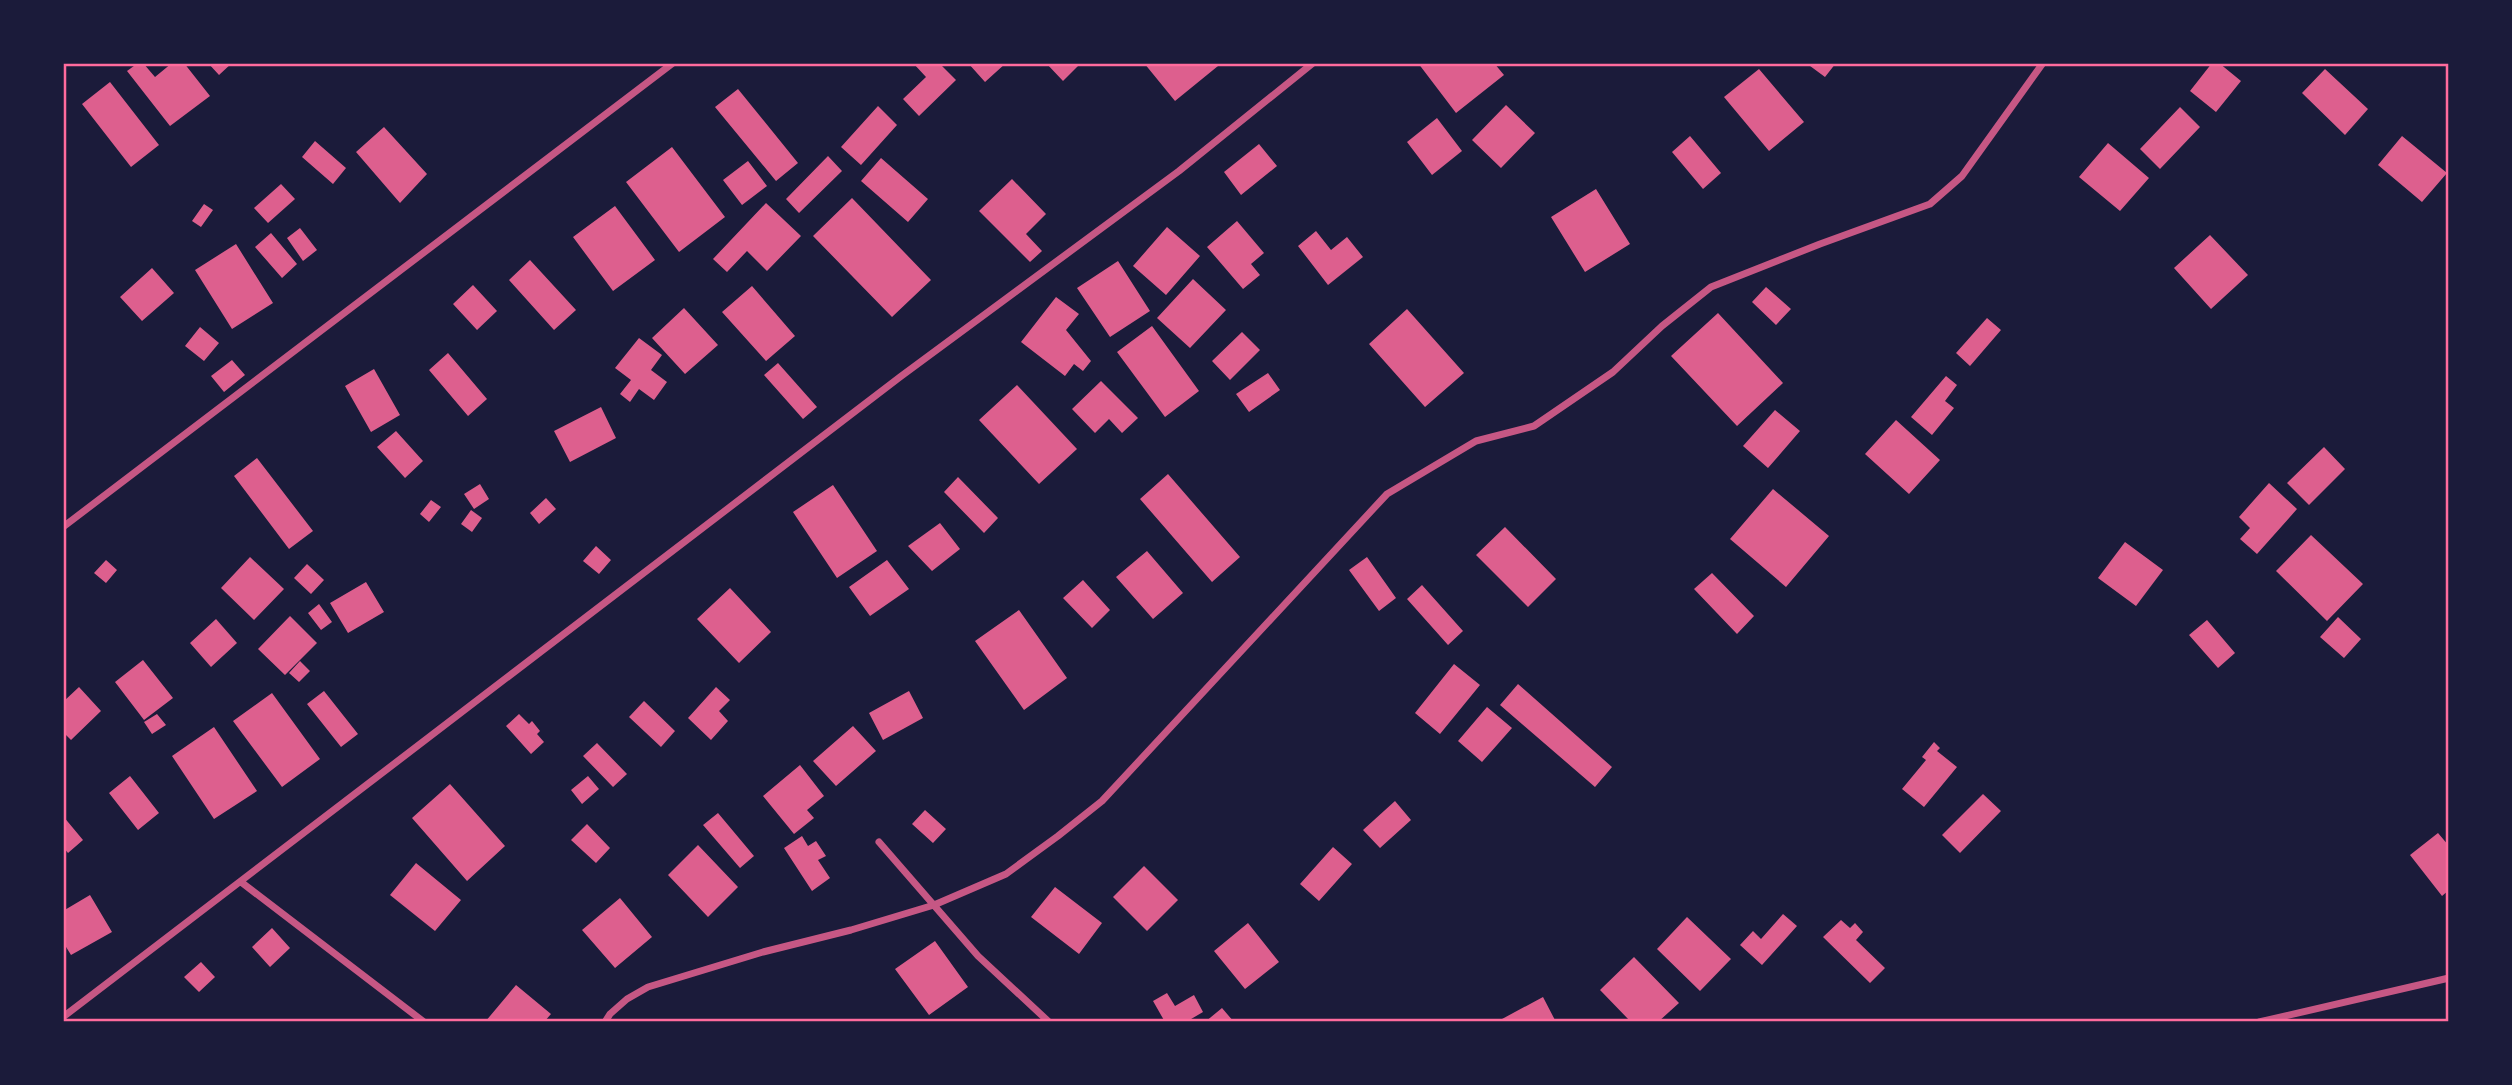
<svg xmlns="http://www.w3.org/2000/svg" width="2512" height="1085" font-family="Figtree,sans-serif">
<rect width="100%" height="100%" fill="#1b1b3a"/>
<!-- building -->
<path fill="#dd5f8e" d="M 138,63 L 143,63 L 155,77 L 172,63 L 184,63 L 210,96 L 170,126 L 127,71 Z
M 208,63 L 232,63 L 219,75 Z
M 913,63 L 939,63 L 956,80 L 919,116 L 903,99 L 926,77 Z
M 968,63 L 1006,63 L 985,82 Z
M 1046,63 L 1081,63 L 1063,81 Z
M 1144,63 L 1215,63 L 1218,66 L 1175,101 Z
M 1418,63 L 1494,63 L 1504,75 L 1456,113 Z
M 1806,63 L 1836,63 L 1825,77 Z
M 2212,63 L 2219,63 L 2241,81 L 2216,112 L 2190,91 Z
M 1759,69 L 1804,122 L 1769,151 L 1724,97 Z
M 2325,69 L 2368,109 L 2345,135 L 2302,93 Z
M 110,82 L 159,145 L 131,167 L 82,104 Z
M 738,89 L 798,163 L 776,181 L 715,107 Z
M 1506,105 L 1535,133 L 1501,168 L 1472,140 Z
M 878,106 L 897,125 L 861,165 L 841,147 Z
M 2180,107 L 2200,127 L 2160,169 L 2140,149 Z
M 1437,118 L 1462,151 L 1432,175 L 1407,142 Z
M 384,127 L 427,174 L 400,203 L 356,152 Z
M 1690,136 L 1721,173 L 1703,189 L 1672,152 Z
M 2402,136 L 2447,173 L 2422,202 L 2378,165 Z
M 315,141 L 346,168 L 333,184 L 302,157 Z
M 2108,143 L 2149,178 L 2120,211 L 2079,177 Z
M 1259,144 L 1277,166 L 1241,195 L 1224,172 Z
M 672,147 L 725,217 L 679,252 L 626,182 Z
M 828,156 L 842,171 L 799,213 L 786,199 Z
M 881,158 L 928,199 L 908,222 L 861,181 Z
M 748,161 L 767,186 L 742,205 L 723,180 Z
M 1012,179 L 1046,214 L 1026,234 L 1042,251 L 1030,262 L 979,211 Z
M 281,184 L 295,199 L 268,223 L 254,208 Z
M 1596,189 L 1630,244 L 1585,272 L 1551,217 Z
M 852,198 L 931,280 L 892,317 L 813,236 Z
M 766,203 L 801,236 L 767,271 L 747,251 L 727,272 L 713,259 Z
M 204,204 L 213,210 L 201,227 L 192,221 Z
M 615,206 L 655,260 L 613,291 L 573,237 Z
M 1237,221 L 1264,253 L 1251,264 L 1260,275 L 1243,289 L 1207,247 Z
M 1167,227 L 1200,256 L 1166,295 L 1133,266 Z
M 300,228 L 317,250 L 303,261 L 287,238 Z
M 1316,231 L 1331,250 L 1347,237 L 1363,257 L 1328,285 L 1298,246 Z
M 271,233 L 297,264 L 282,278 L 255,247 Z
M 2210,235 L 2248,275 L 2211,309 L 2174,268 Z
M 236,244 L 273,303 L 232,329 L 195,270 Z
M 530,260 L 576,310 L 554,330 L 509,280 Z
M 1118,261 L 1150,311 L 1110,337 L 1077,288 Z
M 152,268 L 174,293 L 142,321 L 120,297 Z
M 1193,279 L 1226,310 L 1190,348 L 1157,318 Z
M 473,285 L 497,311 L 477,330 L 453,304 Z
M 752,286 L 795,336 L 766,361 L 722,312 Z
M 1766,287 L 1791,309 L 1776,325 L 1752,302 Z
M 1056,297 L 1079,314 L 1066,330 L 1091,361 L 1083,371 L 1074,364 L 1065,376 L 1021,342 Z
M 684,308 L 718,345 L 685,374 L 652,338 Z
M 1407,309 L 1464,373 L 1425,407 L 1369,344 Z
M 1718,313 L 1783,383 L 1737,426 L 1671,356 Z
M 1987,318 L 2001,330 L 1970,366 L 1956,353 Z
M 1152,326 L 1199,391 L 1165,417 L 1117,352 Z
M 200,327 L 219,343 L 204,361 L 185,346 Z
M 1242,332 L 1260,350 L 1230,380 L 1212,361 Z
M 639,338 L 662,355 L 651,370 L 667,382 L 654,400 L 639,389 L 630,402 L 620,394 L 631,380 L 615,368 Z
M 448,353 L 487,399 L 468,416 L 429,370 Z
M 232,360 L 245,375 L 224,392 L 211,376 Z
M 778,363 L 817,407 L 803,419 L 764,375 Z
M 374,369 L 400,415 L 371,432 L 345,386 Z
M 1268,373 L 1280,390 L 1249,412 L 1236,394 Z
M 1946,376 L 1957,385 L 1945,401 L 1954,408 L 1932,435 L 1911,417 Z
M 1101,381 L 1138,418 L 1122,433 L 1109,419 L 1095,433 L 1072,409 Z
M 1017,385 L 1077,449 L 1039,484 L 979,420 Z
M 601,407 L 616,438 L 570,462 L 554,431 Z
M 1775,410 L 1800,431 L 1768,468 L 1743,446 Z
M 1896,420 L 1940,460 L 1909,494 L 1865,454 Z
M 396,431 L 423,461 L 405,478 L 377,447 Z
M 2324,447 L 2345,469 L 2309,505 L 2287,483 Z
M 257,458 L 313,531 L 289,549 L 234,476 Z
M 1168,474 L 1240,557 L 1212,582 L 1140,499 Z
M 958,477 L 998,518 L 984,533 L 944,492 Z
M 2269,483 L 2297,509 L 2257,554 L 2240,539 L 2250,528 L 2239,517 Z
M 480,484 L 489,499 L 474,509 L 464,494 Z
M 833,485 L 877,551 L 837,578 L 793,512 Z
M 1773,489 L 1829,536 L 1786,587 L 1730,539 Z
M 546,498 L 556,509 L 539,524 L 530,513 Z
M 431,500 L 441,507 L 429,522 L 420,514 Z
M 471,510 L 482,518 L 472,532 L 461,524 Z
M 940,523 L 960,549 L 932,571 L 908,546 Z
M 1505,527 L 1556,579 L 1528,607 L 1476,555 Z
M 2311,535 L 2363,584 L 2327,621 L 2276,571 Z
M 2125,542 L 2163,570 L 2136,606 L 2098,578 Z
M 596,546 L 611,560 L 599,574 L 583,561 Z
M 1147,551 L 1183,593 L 1153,619 L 1116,577 Z
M 250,557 L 284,589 L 254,620 L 221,588 Z
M 1367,557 L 1396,598 L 1379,611 L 1349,570 Z
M 106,560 L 117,570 L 106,583 L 94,573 Z
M 887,560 L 909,589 L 870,616 L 849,587 Z
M 307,564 L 324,580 L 311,594 L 294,578 Z
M 1712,573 L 1754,616 L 1737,634 L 1694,589 Z
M 1083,580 L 1110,610 L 1092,628 L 1063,598 Z
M 366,582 L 384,612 L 348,633 L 330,603 Z
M 1422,585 L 1463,631 L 1448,645 L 1407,599 Z
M 730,588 L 771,632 L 739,663 L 697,619 Z
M 319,604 L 332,622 L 321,630 L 308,613 Z
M 1019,610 L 1067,678 L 1024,710 L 975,641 Z
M 290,616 L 317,643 L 285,675 L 258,649 Z
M 2338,617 L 2361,639 L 2344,658 L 2320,637 Z
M 216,619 L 237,643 L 211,667 L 190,643 Z
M 2207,620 L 2235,653 L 2218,668 L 2189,635 Z
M 143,660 L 173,698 L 144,720 L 115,682 Z
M 300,661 L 310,671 L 299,682 L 289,673 Z
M 1454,664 L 1480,685 L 1440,734 L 1415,713 Z
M 1518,684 L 1612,767 L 1595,787 L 1500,705 Z
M 79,687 L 101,711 L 71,740 L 63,732 L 63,702 Z
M 716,687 L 730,700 L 719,711 L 728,721 L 711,740 L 688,718 Z
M 324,691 L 358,734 L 341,747 L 307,704 Z
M 909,691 L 923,718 L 883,740 L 869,713 Z
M 272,693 L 320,759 L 282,787 L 233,721 Z
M 644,701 L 675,731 L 661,747 L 629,717 Z
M 1487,707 L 1512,728 L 1482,762 L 1458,741 Z
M 157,714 L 166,725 L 152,734 L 144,722 Z
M 519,714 L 529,724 L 532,721 L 540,731 L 537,734 L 544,742 L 531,754 L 506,726 Z
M 853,726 L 876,751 L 836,786 L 813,761 Z
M 214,727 L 257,791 L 214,819 L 172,756 Z
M 1934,742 L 1940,748 L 1937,751 L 1957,767 L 1924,807 L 1902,789 L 1926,760 L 1922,757 Z
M 597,743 L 627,774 L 613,787 L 583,756 Z
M 800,765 L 824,796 L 807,810 L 814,818 L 794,834 L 763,796 Z
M 130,776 L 159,813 L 138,830 L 109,793 Z
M 588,776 L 599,789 L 582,804 L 571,790 Z
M 450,784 L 505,846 L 467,881 L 412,818 Z
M 1983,794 L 2001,811 L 1960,853 L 1942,835 Z
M 1395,801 L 1411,820 L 1380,848 L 1363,830 Z
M 925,810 L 946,829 L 933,843 L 912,824 Z
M 718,813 L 754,856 L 740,868 L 703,825 Z
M 63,816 L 83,840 L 68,853 L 63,847 Z
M 587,824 L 610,848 L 596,863 L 571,840 Z
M 2438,833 L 2449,846 L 2449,890 L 2442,896 L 2410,855 Z
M 802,836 L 808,846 L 816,841 L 826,856 L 818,860 L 830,878 L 812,891 L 784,848 Z
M 698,845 L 738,887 L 708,917 L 668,875 Z
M 1333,847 L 1352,864 L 1319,901 L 1300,884 Z
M 416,863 L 461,900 L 435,931 L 390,895 Z
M 1144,866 L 1178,900 L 1147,931 L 1113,897 Z
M 1055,887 L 1102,923 L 1079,954 L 1031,917 Z
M 90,895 L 112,932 L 71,955 L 63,942 L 63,911 Z
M 620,898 L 652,937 L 615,968 L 582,930 Z
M 1783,914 L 1797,926 L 1762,965 L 1740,945 L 1753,931 L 1761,939 Z
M 1687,917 L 1731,959 L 1700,991 L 1657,949 Z
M 1841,920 L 1850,928 L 1855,923 L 1863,932 L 1856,940 L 1885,968 L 1870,983 L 1823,937 Z
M 1248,923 L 1279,962 L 1245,989 L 1214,951 Z
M 272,928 L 290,948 L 270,967 L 252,947 Z
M 935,941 L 968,987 L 929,1015 L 895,969 Z
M 1634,957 L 1679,1003 L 1658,1022 L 1631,1022 L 1600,990 Z
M 201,962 L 215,977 L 199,992 L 184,977 Z
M 516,985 L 551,1014 L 544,1022 L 485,1022 Z
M 1167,993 L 1175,1006 L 1194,995 L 1203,1012 L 1186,1022 L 1165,1022 L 1153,1001 Z
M 1543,997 L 1556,1022 L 1504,1022 L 1502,1019 Z
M 1222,1008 L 1234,1022 L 1205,1022 Z"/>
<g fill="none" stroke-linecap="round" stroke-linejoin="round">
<!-- minor -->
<path stroke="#c65784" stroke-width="7" d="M 63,527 L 673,63
M 879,842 L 978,956 L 1049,1022
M 241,882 L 424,1022
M 63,1017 L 900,377 L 1179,171 L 1313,63
M 605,1022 L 610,1014 L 627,999 L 648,987 L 763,952 L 851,930 L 934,905 L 1006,874 L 1058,836 L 1102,801 L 1387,494 L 1476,441 L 1534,426 L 1613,372 L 1662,326 L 1711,287 L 1820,244 L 1930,204 L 1962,176 L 2043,63
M 2259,1022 L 2449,978"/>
</g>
<!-- border -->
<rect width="2512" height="1085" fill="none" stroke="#1b1b3a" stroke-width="130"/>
<rect x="65" y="65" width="2382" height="955" fill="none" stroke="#ff6b9d" stroke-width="2.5"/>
</svg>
